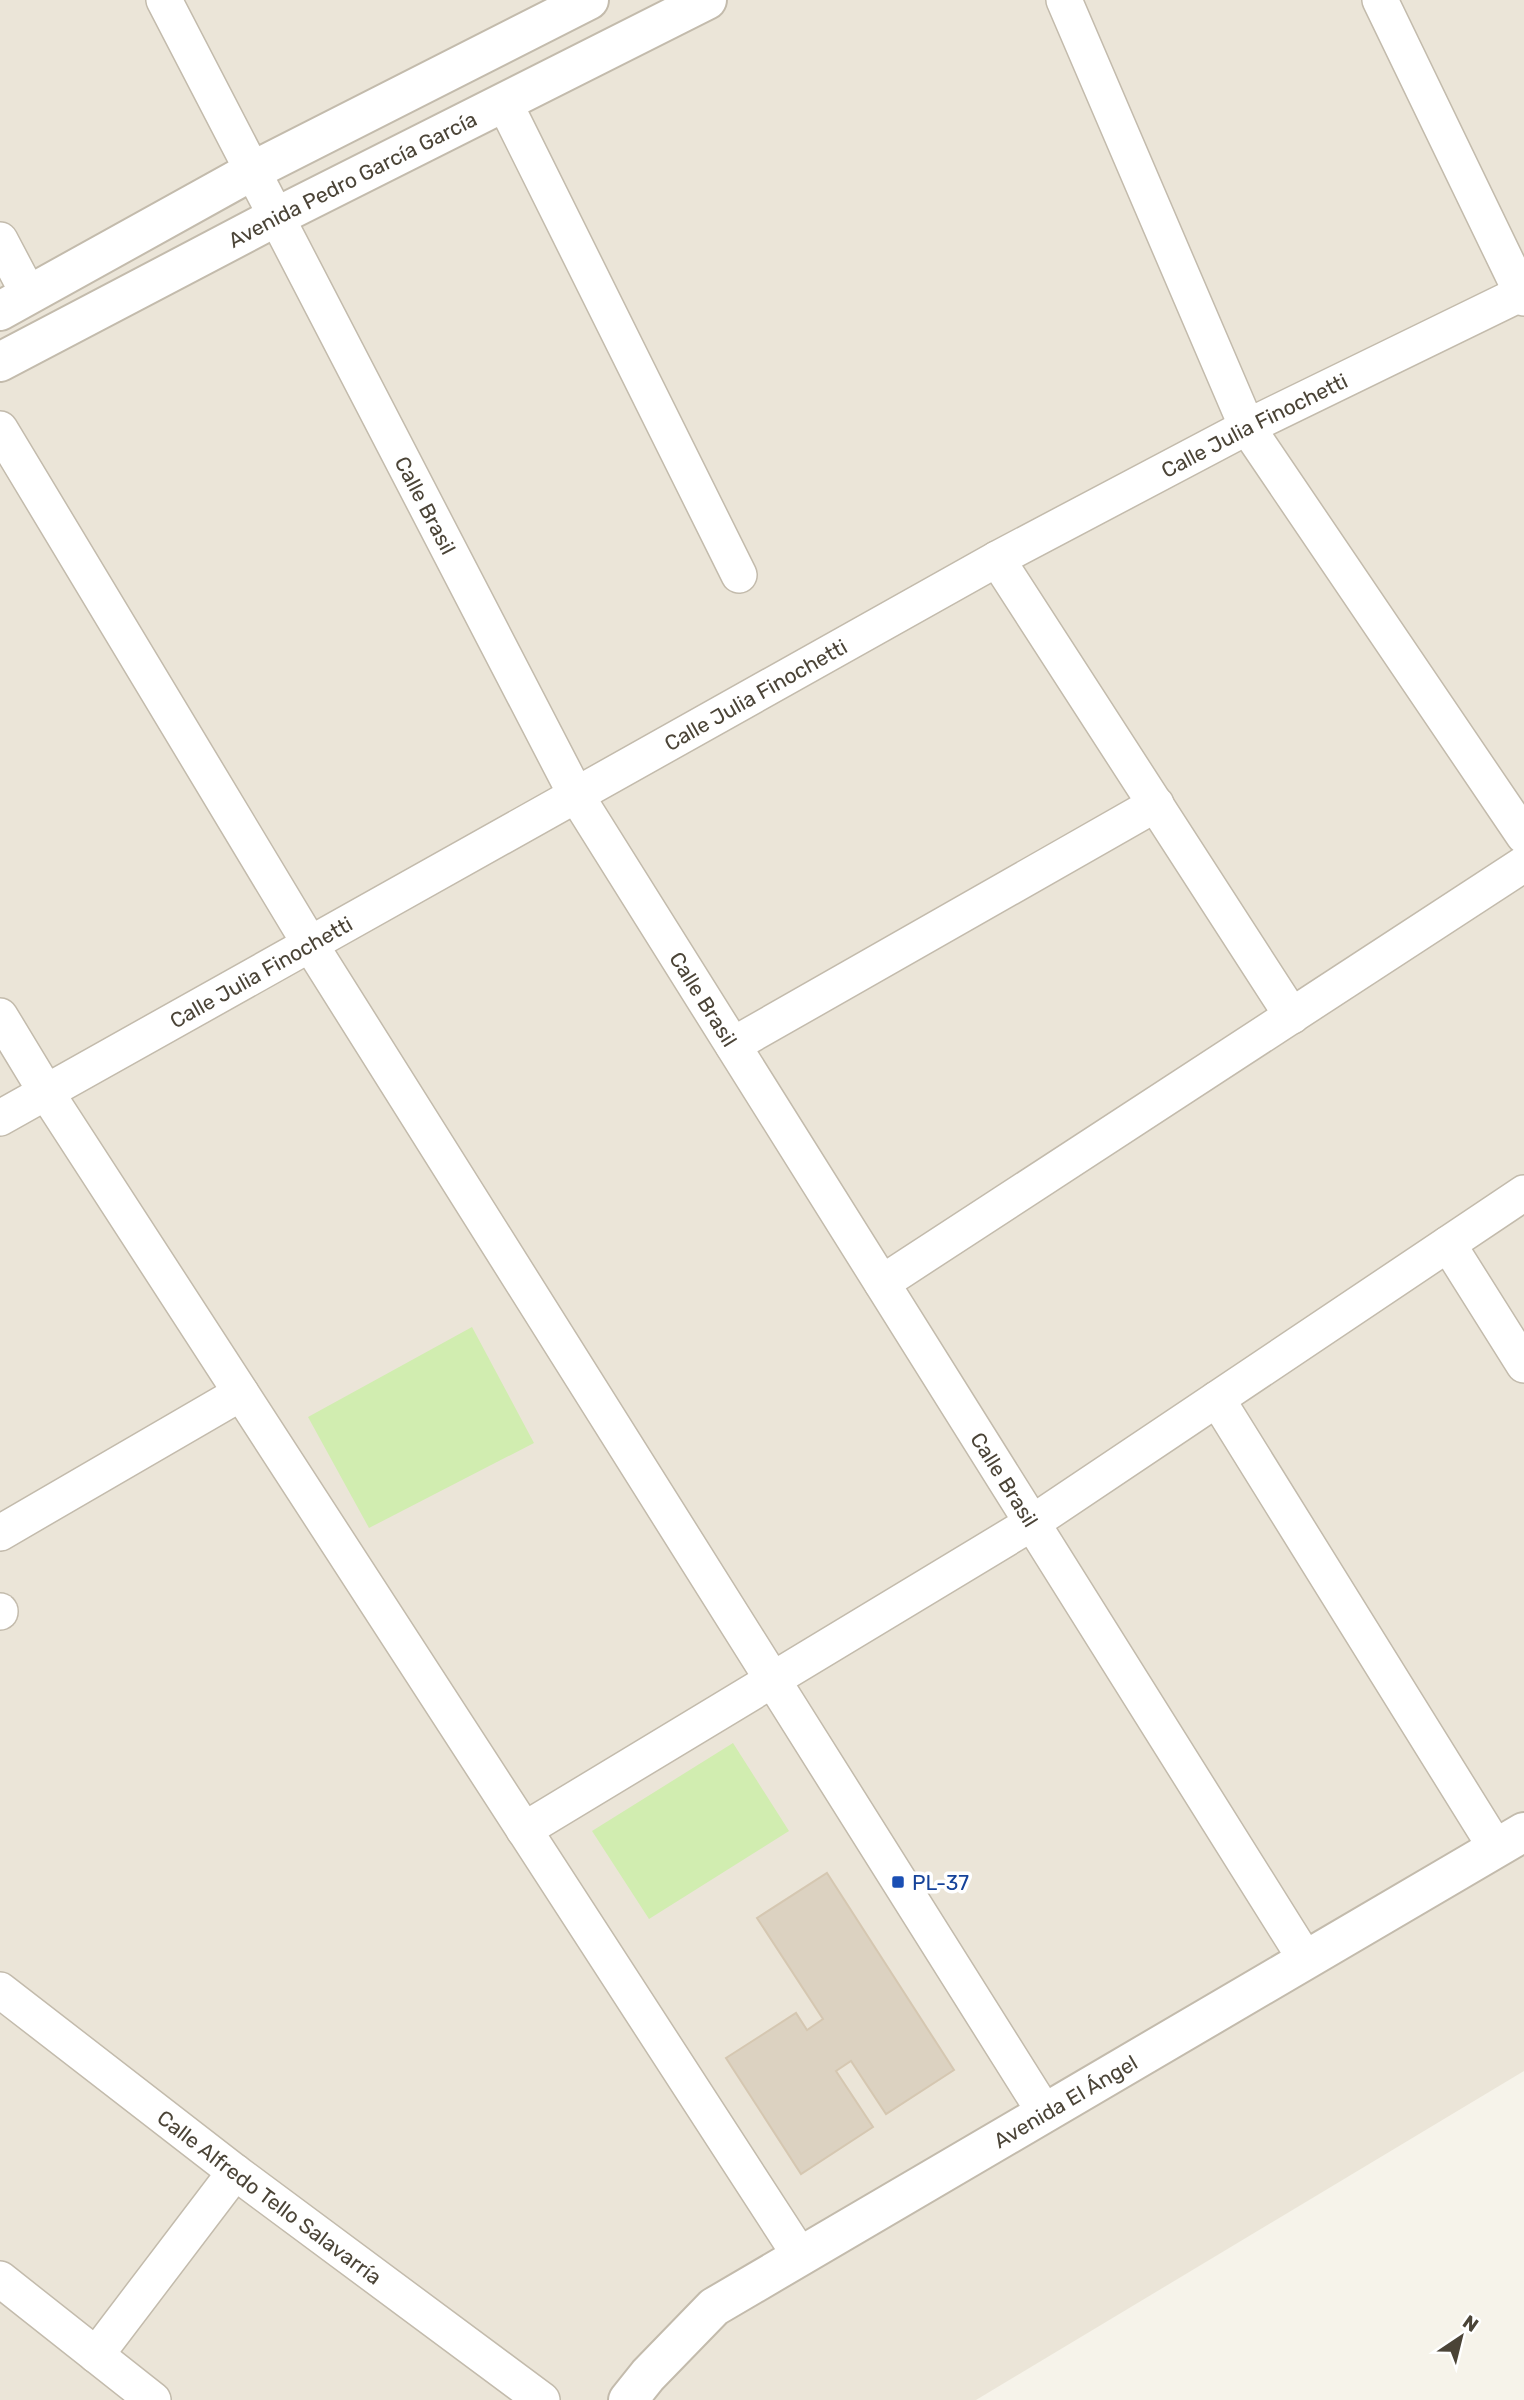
<svg xmlns="http://www.w3.org/2000/svg" width="1524" height="2400" font-family="Rubik,sans-serif">
<rect width="100%" height="100%" fill="#f6f3ea"/>
<!-- residential -->
<path fill="#ebe5d8" d="M 0,0 L 1524,0 L 1524,2071 L 976,2400 L 0,2400 Z"/>
<!-- green -->
<path fill="#d1edb0" d="M 472,1327 L 534,1443 L 369,1528 L 308,1417 Z
M 733,1743 L 789,1831 L 649,1919 L 592,1831 Z"/>
<!-- building -->
<path fill="#dcd2c1" stroke="#d5c7b1" stroke-width="2" d="M 827,1873 L 954,2070 L 886,2114 L 851,2061 L 836,2071 L 873,2127 L 801,2174 L 726,2058 L 796,2013 L 807,2030 L 823,2019 L 757,1918 Z"/>
<g fill="none" stroke-linecap="round" stroke-linejoin="round">
<defs>
<g id="minor">
<path id="s1" d="M 164,0 L 576,795 L 1306,1960"/>
<path d="M 1064,0 L 1247,427 L 1524,836"/>
<path d="M 1380,0 L 1524,298"/>
<path d="M 504,102 L 739,575"/>
<path d="M 0,240 L 29,295"/>
<path d="M 0,429 L 310,944 L 1045,2113"/>
<path d="M 997,559 L 1292,1016"/>
<path d="M 0,1016 L 46,1092 L 801,2257"/>
<path d="M 733,1045 L 1156,804"/>
<path id="s2" d="M 0,1118 L 997,559 L 1247,427 L 1524,292"/>
<path d="M 1448,1244 L 1524,1365"/>
<path d="M 882,1283 L 1524,864"/>
<path d="M 1217,1399 L 1496,1848"/>
<path d="M 0,1533 L 241,1393"/>
<path d="M 0,1611 L 0,1612"/>
<path d="M 524,1830 L 1032,1523 L 1524,1193"/>
<path id="s3" d="M 0,1990 L 235,2172 L 542,2400"/>
<path d="M 0,2279 L 153,2400"/>
<path d="M 96,2355 L 235,2172"/>
</g>
<g id="tertiary">
<path d="M 0,311 L 254,170 L 589,0"/>
<path id="s4" d="M 0,362 L 278,216 L 707,0"/>
<path id="s5" d="M 628,2400 L 648,2375 L 714,2307 L 1524,1832"/>
</g>
</defs>
<!-- minor casing -->
<use href="#minor" stroke="#c3bbac" stroke-width="38"/>
<!-- tertiary casing -->
<use href="#tertiary" stroke="#c3bbac" stroke-width="42"/>
<!-- minor -->
<use href="#minor" stroke="#fff" stroke-width="35"/>
<!-- tertiary -->
<use href="#tertiary" stroke="#fff" stroke-width="38"/>
</g>
<!-- markers -->
<rect fill="#1a4fb4" stroke="#fff" stroke-width="2.5" x="891" y="1875" width="14" height="14" rx="3.5"/>
<g text-anchor="middle" dominant-baseline="central" stroke-width="7" stroke-linejoin="round" paint-order="stroke">
<!-- street labels -->
<g font-size="21" fill="#4b4437" stroke="#fff">
<text stroke="none"><textPath href="#s4" startOffset="397">Avenida Pedro García García</textPath></text>
<text stroke="none"><textPath href="#s2" startOffset="1433">Calle Julia Finochetti</textPath></text>
<text stroke="none"><textPath href="#s1" startOffset="569">Calle Brasil</textPath></text>
<text stroke="none"><textPath href="#s2" startOffset="866">Calle Julia Finochetti</textPath></text>
<text stroke="none"><textPath href="#s2" startOffset="299">Calle Julia Finochetti</textPath></text>
<text stroke="none"><textPath href="#s1" startOffset="1136">Calle Brasil</textPath></text>
<text stroke="none"><textPath href="#s1" startOffset="1703">Calle Brasil</textPath></text>
<text stroke="none"><textPath href="#s5" startOffset="534">Avenida El Ángel</textPath></text>
<text stroke="none"><textPath href="#s3" startOffset="340">Calle Alfredo Tello Salavarría</textPath></text>
</g>
<!-- transit labels -->
<g font-size="21" fill="#164399" stroke="#fff" text-anchor="start">
<text x="912" y="1882">PL-37</text>
</g>
</g>
<!-- north arrow -->
<g transform="translate(1461 2337) rotate(35)" stroke="#ffffff" stroke-width="5" paint-order="stroke">
<path d="M0-5L12 26L0 18L-12 26Z" fill="#4b4437"/>
<text y="-10" font-size="19" font-weight="bold" text-anchor="middle" fill="#4b4437">N</text>
</g>
</svg>
